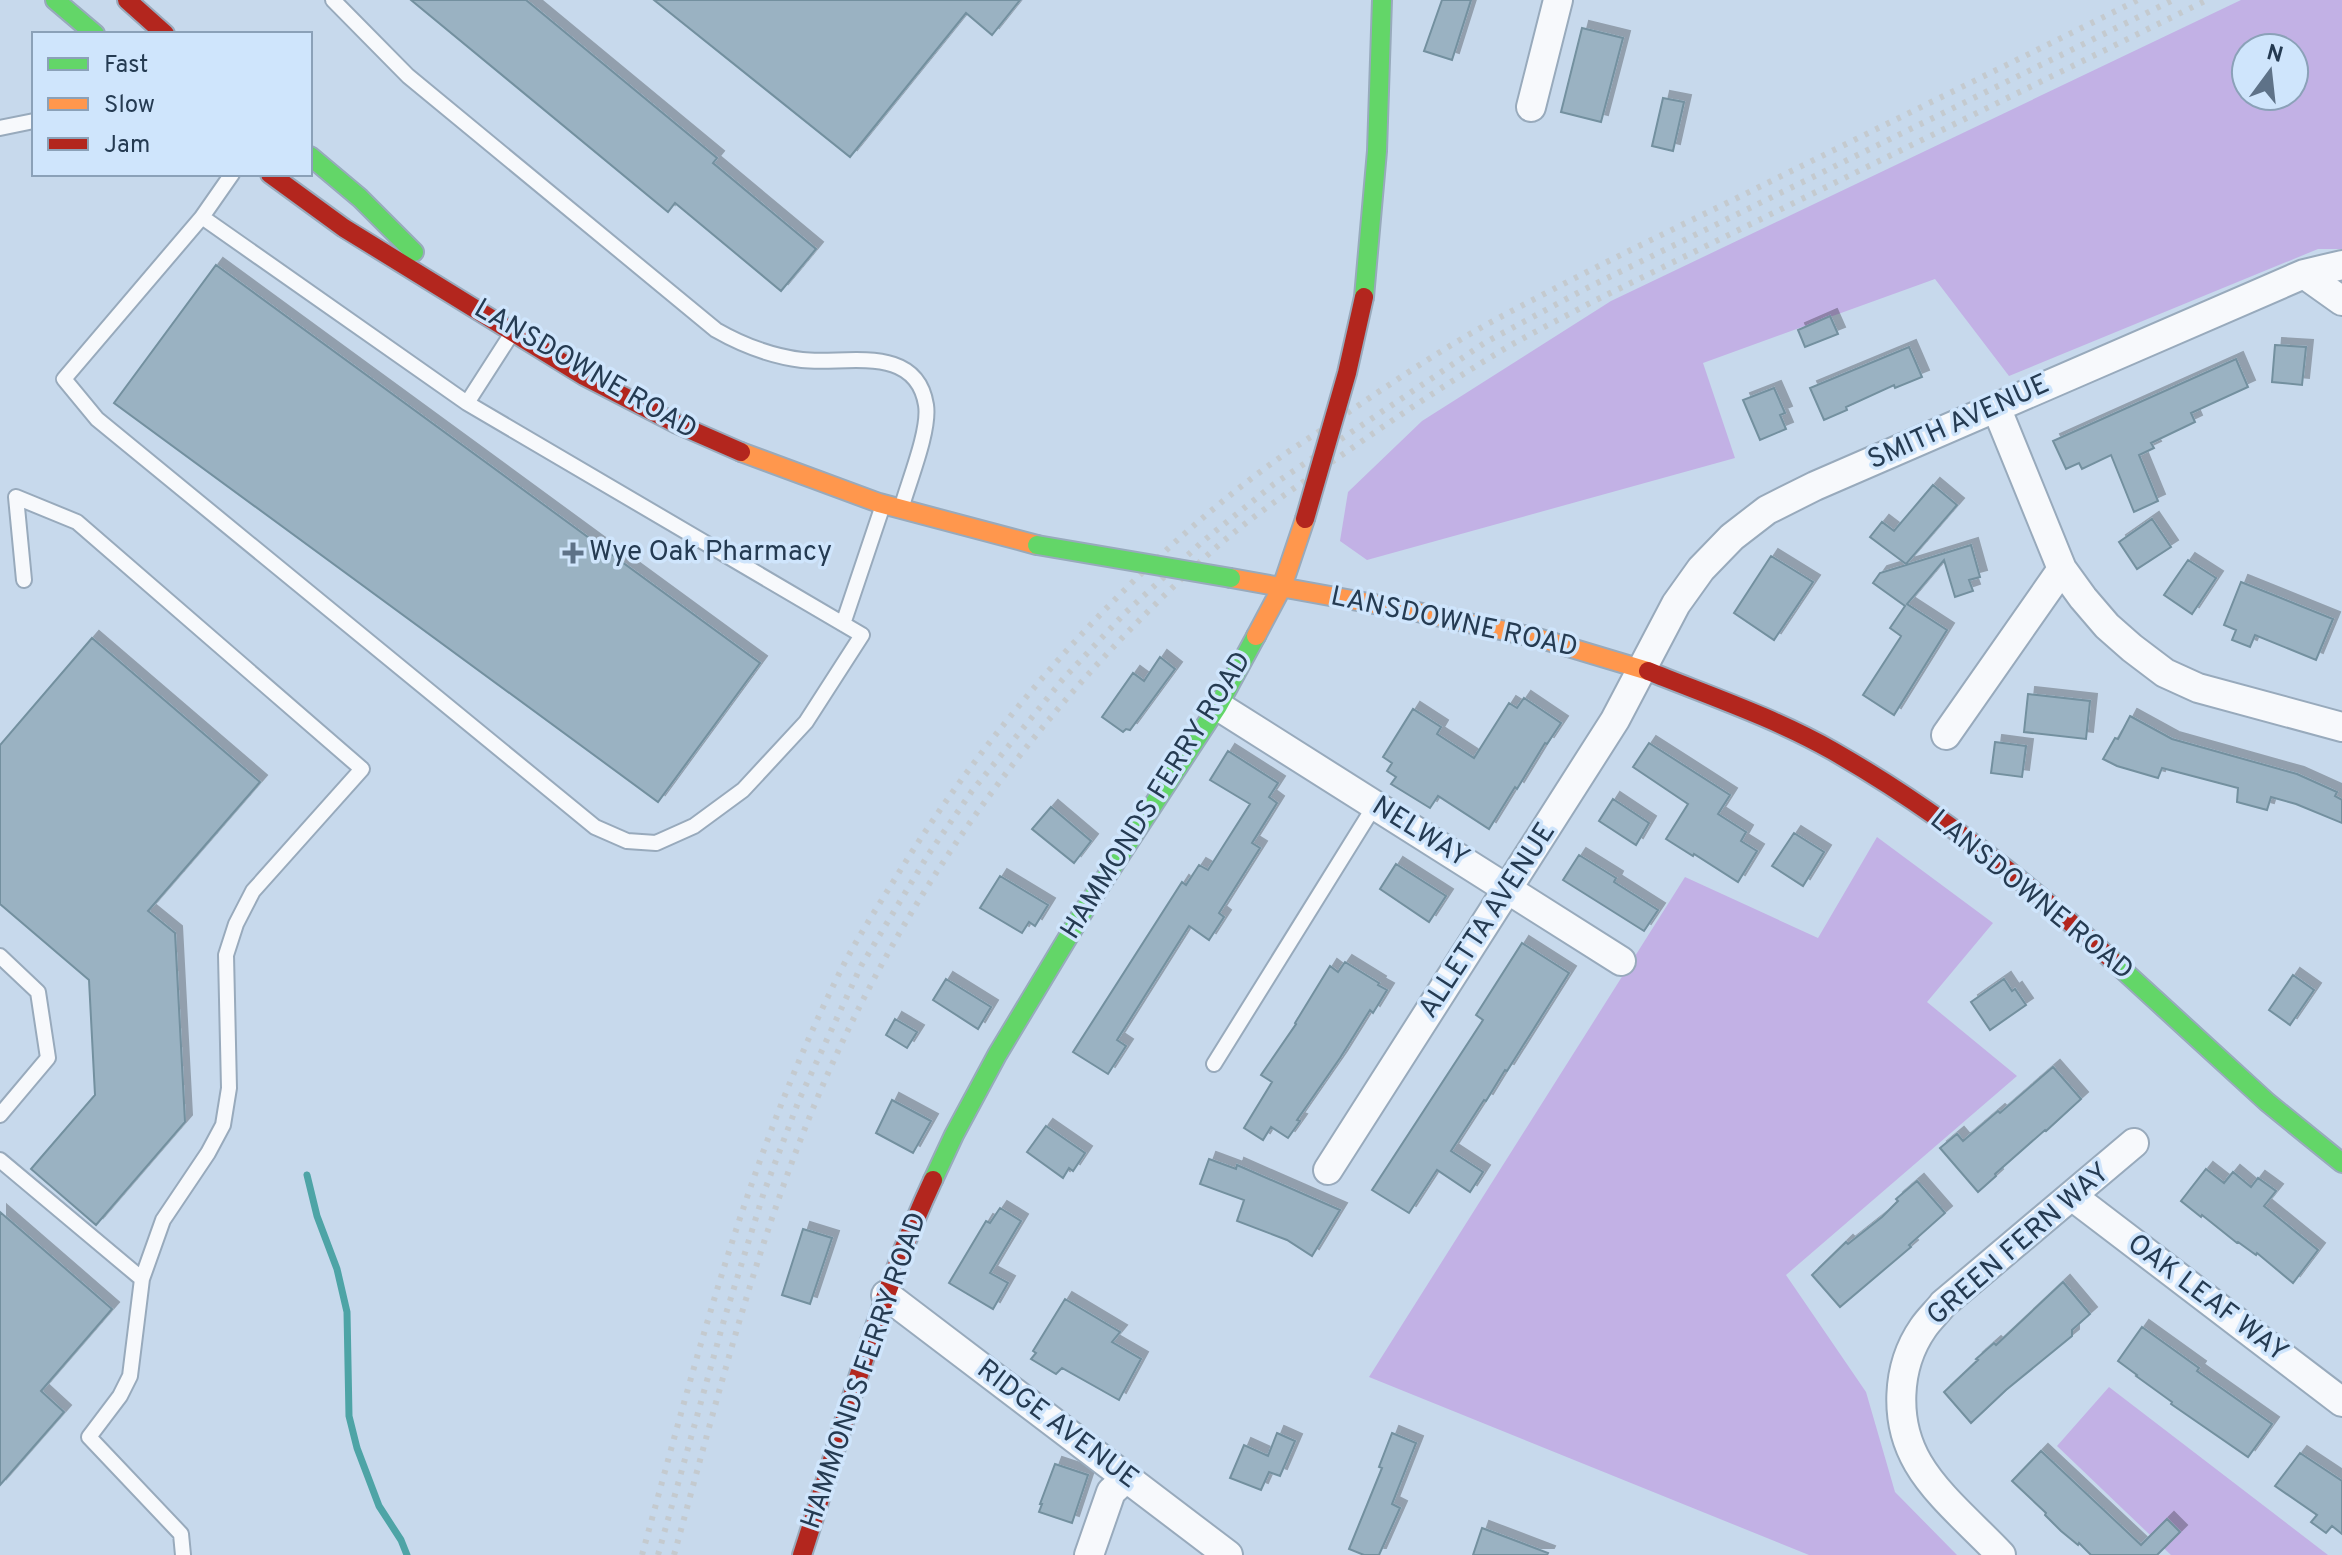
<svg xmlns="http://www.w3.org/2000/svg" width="2342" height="1555" font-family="Overpass,sans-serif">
<defs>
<filter id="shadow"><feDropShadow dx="7" dy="-7" stdDeviation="0" flood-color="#0004"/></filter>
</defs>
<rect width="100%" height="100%" fill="#c7d9ec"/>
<!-- forest -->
<path fill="#c2b1e5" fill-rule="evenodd" d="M 2241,0 L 2342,0 L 2342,249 L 2318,249 L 2009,376 L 1935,279 L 1703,363 L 1735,458 L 1367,560 L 1340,541 L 1348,492 L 1422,421 L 1611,301 ZM 2246,48 L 2294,48 L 2294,96 L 2246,96 Z
M 1877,837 L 1993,923 L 1927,1002 L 2017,1076 L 1786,1275 L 1866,1392 L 1895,1492 L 1957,1555 L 1809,1555 L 1369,1377 L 1685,877 L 1818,938 Z
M 2109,1387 L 2328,1555 L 2171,1555 L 2057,1446 Z"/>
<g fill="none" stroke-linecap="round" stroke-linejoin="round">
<!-- stream -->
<path stroke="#4ea4a6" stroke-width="7" d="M 307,1175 L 317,1216 L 337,1269 L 347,1312 L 349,1416 L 357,1448 L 379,1506 L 401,1540 L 407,1555"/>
</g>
<!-- building -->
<path fill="#9ab2c2" stroke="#73909f" stroke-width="2" filter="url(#shadow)" d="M 411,0 L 526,0 L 717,158 L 713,163 L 816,249 L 781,291 L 675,203 L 668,212 Z
M 654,0 L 1020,0 L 992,35 L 966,13 L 850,157 Z
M 1442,0 L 1471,0 L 1452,60 L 1424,51 Z
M 1582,28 L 1623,38 L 1601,122 L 1561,112 Z
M 1663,98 L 1684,102 L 1673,151 L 1652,146 Z
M 216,265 L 760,663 L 658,802 L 114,403 Z
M 1830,316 L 1838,334 L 1805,347 L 1798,330 Z
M 2275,345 L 2306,347 L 2302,385 L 2272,382 Z
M 1909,347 L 1922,377 L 1895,388 L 1894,385 L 1846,407 L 1847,410 L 1824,420 L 1810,388 Z
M 2236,359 L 2248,387 L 2191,413 L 2195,422 L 2151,443 L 2154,448 L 2139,455 L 2158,501 L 2134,512 L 2111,455 L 2082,469 L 2079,463 L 2066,469 L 2053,441 Z
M 1774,388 L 1785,413 L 1780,415 L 1786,429 L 1760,440 L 1743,400 Z
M 1933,485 L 1957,505 L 1906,564 L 1870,537 L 1882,522 L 1894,531 Z
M 2152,519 L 2171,547 L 2137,569 L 2119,542 Z
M 1971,545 L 1980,577 L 1969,580 L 1973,591 L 1955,597 L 1944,560 L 1907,604 L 1947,630 L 1894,715 L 1863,695 L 1900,638 L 1901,636 L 1890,628 L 1905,606 L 1873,583 L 1880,573 Z
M 1771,556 L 1813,582 L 1774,640 L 1734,613 Z
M 2188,560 L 2216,578 L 2192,614 L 2164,595 Z
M 2241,582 L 2333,619 L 2316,660 L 2255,635 L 2250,647 L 2232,640 L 2236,630 L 2224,625 Z
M 92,638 L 260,782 L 148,911 L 175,933 L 185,1122 L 96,1225 L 31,1169 L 95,1095 L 89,980 L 0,904 L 0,745 Z
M 1160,657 L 1175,669 L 1130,730 L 1126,729 L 1123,732 L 1102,717 L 1133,673 L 1144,681 Z
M 2028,694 L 2090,701 L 2086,739 L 2024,732 Z
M 1524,698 L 1561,723 L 1547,744 L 1545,743 L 1517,789 L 1515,787 L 1489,829 L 1438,796 L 1430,808 L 1391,784 L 1396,777 L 1387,771 L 1392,763 L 1383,757 L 1413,709 L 1441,727 L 1437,734 L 1474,758 L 1509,703 L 1517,708 Z
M 2130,716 L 2172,739 L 2297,774 L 2337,792 L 2335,796 L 2342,800 L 2342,823 L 2296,804 L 2271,797 L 2267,810 L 2237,802 L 2238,788 L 2162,768 L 2158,778 L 2117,766 L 2103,759 L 2115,738 L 2118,739 Z
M 1995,742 L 2026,746 L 2022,777 L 1991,773 Z
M 1649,743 L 1730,795 L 1718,814 L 1746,832 L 1741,841 L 1757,851 L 1738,882 L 1694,854 L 1693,856 L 1666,839 L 1688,804 L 1633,767 Z
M 1228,751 L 1278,783 L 1269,797 L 1277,803 L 1252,843 L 1260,848 L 1219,913 L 1224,917 L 1209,940 L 1189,926 L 1117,1040 L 1126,1046 L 1108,1074 L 1073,1052 L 1182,882 L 1186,885 L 1199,865 L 1208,870 L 1250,804 L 1210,780 Z
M 1613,799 L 1649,823 L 1636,845 L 1599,821 Z
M 1051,807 L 1091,841 L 1074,863 L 1032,829 Z
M 1794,833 L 1824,852 L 1803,886 L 1772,866 Z
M 1579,855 L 1616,878 L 1614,882 L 1658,910 L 1644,931 L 1563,880 Z
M 1396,864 L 1446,896 L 1429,922 L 1380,889 Z
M 1000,876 L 1048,905 L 1035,926 L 1029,922 L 1022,933 L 980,908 Z
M 1522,943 L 1569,973 L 1507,1071 L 1505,1070 L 1486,1101 L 1484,1100 L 1451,1151 L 1483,1172 L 1470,1192 L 1437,1170 L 1409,1213 L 1372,1190 L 1483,1020 L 1476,1015 Z
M 1345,962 L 1379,983 L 1378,985 L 1387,990 L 1373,1013 L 1370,1010 L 1340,1058 L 1297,1120 L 1300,1121 L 1288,1138 L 1271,1127 L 1263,1140 L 1244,1128 L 1272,1082 L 1261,1075 L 1296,1024 L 1295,1023 L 1330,966 L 1338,972 Z
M 2293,975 L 2314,990 L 2290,1025 L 2269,1010 Z
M 946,979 L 991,1007 L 978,1029 L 933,1000 Z
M 2004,979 L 2012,991 L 2015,989 L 2026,1005 L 1990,1030 L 1971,1002 Z
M 895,1019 L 917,1032 L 907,1048 L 886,1035 Z
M 2053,1067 L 2081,1099 L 2046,1131 L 2045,1130 L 1995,1174 L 1996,1176 L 1978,1192 L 1940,1148 L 1957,1134 L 1963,1141 L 1998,1111 L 2000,1113 Z
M 892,1100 L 931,1121 L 913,1153 L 876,1133 Z
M 1046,1126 L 1085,1153 L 1073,1171 L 1069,1168 L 1063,1178 L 1027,1152 Z
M 1209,1159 L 1236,1169 L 1237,1165 L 1340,1210 L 1312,1256 L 1287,1240 L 1237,1221 L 1244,1200 L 1200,1184 Z
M 2206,1169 L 2224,1183 L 2233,1172 L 2251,1187 L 2258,1178 L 2276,1191 L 2264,1206 L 2318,1250 L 2293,1283 L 2257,1253 L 2256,1255 L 2238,1242 L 2237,1243 L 2202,1215 L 2201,1217 L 2181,1201 Z
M 1917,1181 L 1945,1213 L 1909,1245 L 1911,1247 L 1840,1307 L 1812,1275 L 1846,1242 L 1848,1244 L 1882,1217 L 1898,1201 L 1896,1199 Z
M 1000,1208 L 1021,1221 L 990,1273 L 1008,1283 L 993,1309 L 949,1283 L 986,1221 L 990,1223 Z
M 0,1212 L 112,1309 L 41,1391 L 64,1412 L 0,1485 Z
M 803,1229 L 832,1238 L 810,1304 L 782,1295 Z
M 2063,1282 L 2090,1314 L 2072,1330 L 2072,1336 L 2006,1390 L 1971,1423 L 1944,1392 L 1978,1360 L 1976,1359 L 1994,1343 L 1996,1345 Z
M 1065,1299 L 1120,1332 L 1112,1342 L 1141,1359 L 1119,1400 L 1062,1368 L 1056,1374 L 1031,1359 L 1036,1353 L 1033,1351 Z
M 2142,1327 L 2199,1368 L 2197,1371 L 2272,1424 L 2248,1457 L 2171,1404 L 2172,1402 L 2136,1376 L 2137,1375 L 2118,1361 Z
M 1277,1433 L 1295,1441 L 1280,1476 L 1269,1472 L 1261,1490 L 1230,1478 L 1244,1445 L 1268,1456 Z
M 1392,1433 L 1416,1443 L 1392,1504 L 1400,1508 L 1379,1555 L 1364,1555 L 1349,1549 L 1382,1468 L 1379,1467 Z
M 2041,1451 L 2141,1545 L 2167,1519 L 2180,1532 L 2157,1555 L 2091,1555 L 2079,1543 L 2078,1545 L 2061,1531 L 2045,1515 L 2046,1513 L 2012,1481 Z
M 2300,1453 L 2342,1481 L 2342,1534 L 2332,1526 L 2326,1533 L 2311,1522 L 2317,1515 L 2275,1486 Z
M 1055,1464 L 1088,1475 L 1072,1523 L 1039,1512 L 1042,1504 L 1040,1504 Z
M 1482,1528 L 1548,1553 L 1547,1555 L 1473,1555 Z"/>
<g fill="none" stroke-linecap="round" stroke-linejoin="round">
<defs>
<path id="lane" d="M 333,0 L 408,76 L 716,330 C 744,346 770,356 802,360 C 845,365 916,343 926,405 C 930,430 909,481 902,506
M 0,128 L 34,121
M 202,217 L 232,174
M 467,403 L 202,217 L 64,379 L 97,419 L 595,827 L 627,841 L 656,843 L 694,826 L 743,790 L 806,722 L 862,635 L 467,403 L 512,333
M 24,580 L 16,497 L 77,522 L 362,769 L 253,891 L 236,924 L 226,955 L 229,1088 L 223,1125 L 208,1153 L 163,1220 L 142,1279 L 130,1376 L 120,1396 L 89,1437 L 181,1534 L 183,1555
M 843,624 L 883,505
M 0,956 L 38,992 L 48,1058 L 0,1115
M 1214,1064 L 1375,805
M 0,1160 L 142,1279"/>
<path id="street" d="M 1531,107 L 1558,0
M 2304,274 L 2342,301
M 1996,407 L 2062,569 L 2083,598 L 2107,626 L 2132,648 L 2165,673 L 2198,688 L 2342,727
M 1218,706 L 1621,961
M 1946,735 L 2062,569
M 1328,1170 L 1615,720 L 1676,604 L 1701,569 L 1732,537 L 1767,510 L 1815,486 L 2304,274 L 2342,265
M 2072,1196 L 2342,1402
M 886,1295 L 1228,1555
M 1089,1555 L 1111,1492 L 1126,1478
M 2001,1555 C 1975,1527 1937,1496 1918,1463 C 1894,1422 1896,1367 1923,1328 C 1929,1319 1937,1312 1943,1304 L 2134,1143"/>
<path id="fast" d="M 55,0 L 95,34
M 310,156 L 360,198 L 414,252
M 1364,297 L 1377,151 L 1382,0
M 2112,960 L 2267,1102 L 2342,1163
M 933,1180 L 954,1135 L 997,1055 L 1085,909 L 1218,706 L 1256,636"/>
<path id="slow" d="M 741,452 L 879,503 L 1037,545
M 1231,578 L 1413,611 L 1538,638 L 1648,671
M 1256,636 L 1282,587 L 1305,519"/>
<path id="jam" d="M 127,0 L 165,34
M 270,174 L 344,228 L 584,376 L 677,424 L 741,452
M 1648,671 C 1710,696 1775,718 1833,751 C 1934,809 2027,881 2112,960
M 802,1555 C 843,1430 877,1300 933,1180"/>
</defs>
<!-- lane casing -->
<use href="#lane" stroke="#98aabc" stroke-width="18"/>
<!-- street casing -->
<use href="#street" stroke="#98aabc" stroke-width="32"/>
<!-- fast casing -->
<use href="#fast" stroke="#98aabc" stroke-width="22"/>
<!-- slow casing -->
<use href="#slow" stroke="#98aabc" stroke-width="22"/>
<!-- jam casing -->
<use href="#jam" stroke="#98aabc" stroke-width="22"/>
<!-- lane -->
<use href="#lane" stroke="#f7f9fc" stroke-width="14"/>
<!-- street -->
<use href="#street" stroke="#f7f9fc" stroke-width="28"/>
<!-- fast -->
<use href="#fast" stroke="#63d668" stroke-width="18"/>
<!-- slow -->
<use href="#slow" stroke="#ff974d" stroke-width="18"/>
<!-- jam -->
<use href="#jam" stroke="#b3261e" stroke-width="18"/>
<!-- rail -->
<path stroke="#c4cacf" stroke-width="6" stroke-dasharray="4 8" stroke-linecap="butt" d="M 642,1555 C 698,1352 749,1151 845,962 C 861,932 880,903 898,874 C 990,725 1123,574 1264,469 C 1288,451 1314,435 1340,418 C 1387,386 1434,354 1484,326 C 1568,280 1653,239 1739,197 C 1872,131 2005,66 2138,0
M 658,1555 L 724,1320 L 764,1192 L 799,1100 L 861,966 L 928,855 L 972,791 L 1063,679 L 1125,613 L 1202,542 L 1274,484 L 1486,342 L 1585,289 L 2173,0
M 674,1555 C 716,1404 754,1251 814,1106 C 902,893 1040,705 1212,551 C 1248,519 1289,492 1329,464 C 1382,427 1435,391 1491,357 C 1523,337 1557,321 1590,303 L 2207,0"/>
<defs>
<path id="fast-bridge" d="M 1037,545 L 1231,578"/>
<path id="jam-bridge" d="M 1305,519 L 1347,373 L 1364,297"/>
</defs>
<!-- fast-bridge casing -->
<use href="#fast-bridge" stroke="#98aabc" stroke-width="22" stroke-linecap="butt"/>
<!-- jam-bridge casing -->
<use href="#jam-bridge" stroke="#98aabc" stroke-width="22" stroke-linecap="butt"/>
<!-- fast-bridge -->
<use href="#fast-bridge" stroke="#63d668" stroke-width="18"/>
<!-- jam-bridge -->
<use href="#jam-bridge" stroke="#b3261e" stroke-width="18"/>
</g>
<!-- markers -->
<path fill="#5e7288" stroke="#cfe5fc" stroke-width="3" d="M569 541h8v8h8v8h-8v8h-8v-8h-8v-8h8z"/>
<g text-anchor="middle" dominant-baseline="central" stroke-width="7" stroke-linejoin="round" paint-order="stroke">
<!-- street labels -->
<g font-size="28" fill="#253b52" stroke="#cfe5fc">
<text transform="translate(585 370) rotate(30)">LANSDOWNE ROAD</text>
<text transform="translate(1959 423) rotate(-24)">SMITH AVENUE</text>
<text transform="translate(1454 623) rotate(12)">LANSDOWNE ROAD</text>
<text transform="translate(1157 796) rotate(-58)">HAMMONDS FERRY ROAD</text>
<text transform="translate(1420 833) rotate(32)">NELWAY</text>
<text transform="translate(2031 896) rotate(39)">LANSDOWNE ROAD</text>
<text transform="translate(1488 921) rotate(-57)">ALLETTA AVENUE</text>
<text transform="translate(2019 1245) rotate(-41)">GREEN FERN WAY</text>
<text transform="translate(2207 1299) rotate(37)">OAK LEAF WAY</text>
<text transform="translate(865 1371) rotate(-71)">HAMMONDS FERRY ROAD</text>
<text transform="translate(1057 1425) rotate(37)">RIDGE AVENUE</text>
</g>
<!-- poi labels -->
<g font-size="28" fill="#253b52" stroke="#cfe5fc" text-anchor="start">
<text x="589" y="553">Wye Oak Pharmacy</text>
</g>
</g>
<!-- legend -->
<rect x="32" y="32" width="280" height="144" fill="#cfe5fc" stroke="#8ba1b8" stroke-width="2"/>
<rect x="48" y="58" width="40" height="12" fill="#63d668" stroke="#8ba1b8" stroke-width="2"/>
<text x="104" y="72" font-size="24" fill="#253b52">Fast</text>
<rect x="48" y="98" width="40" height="12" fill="#ff974d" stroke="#8ba1b8" stroke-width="2"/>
<text x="104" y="112" font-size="24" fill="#253b52">Slow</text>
<rect x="48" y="138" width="40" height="12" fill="#b3261e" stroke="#8ba1b8" stroke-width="2"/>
<text x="104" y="152" font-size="24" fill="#253b52">Jam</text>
<!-- north arrow -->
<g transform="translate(2270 72) rotate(15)"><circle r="38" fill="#cfe5fc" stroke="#8ba1b8" stroke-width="2"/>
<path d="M0-6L14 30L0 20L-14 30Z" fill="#5e7288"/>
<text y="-12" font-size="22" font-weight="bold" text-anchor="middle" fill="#253b52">N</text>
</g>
</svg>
